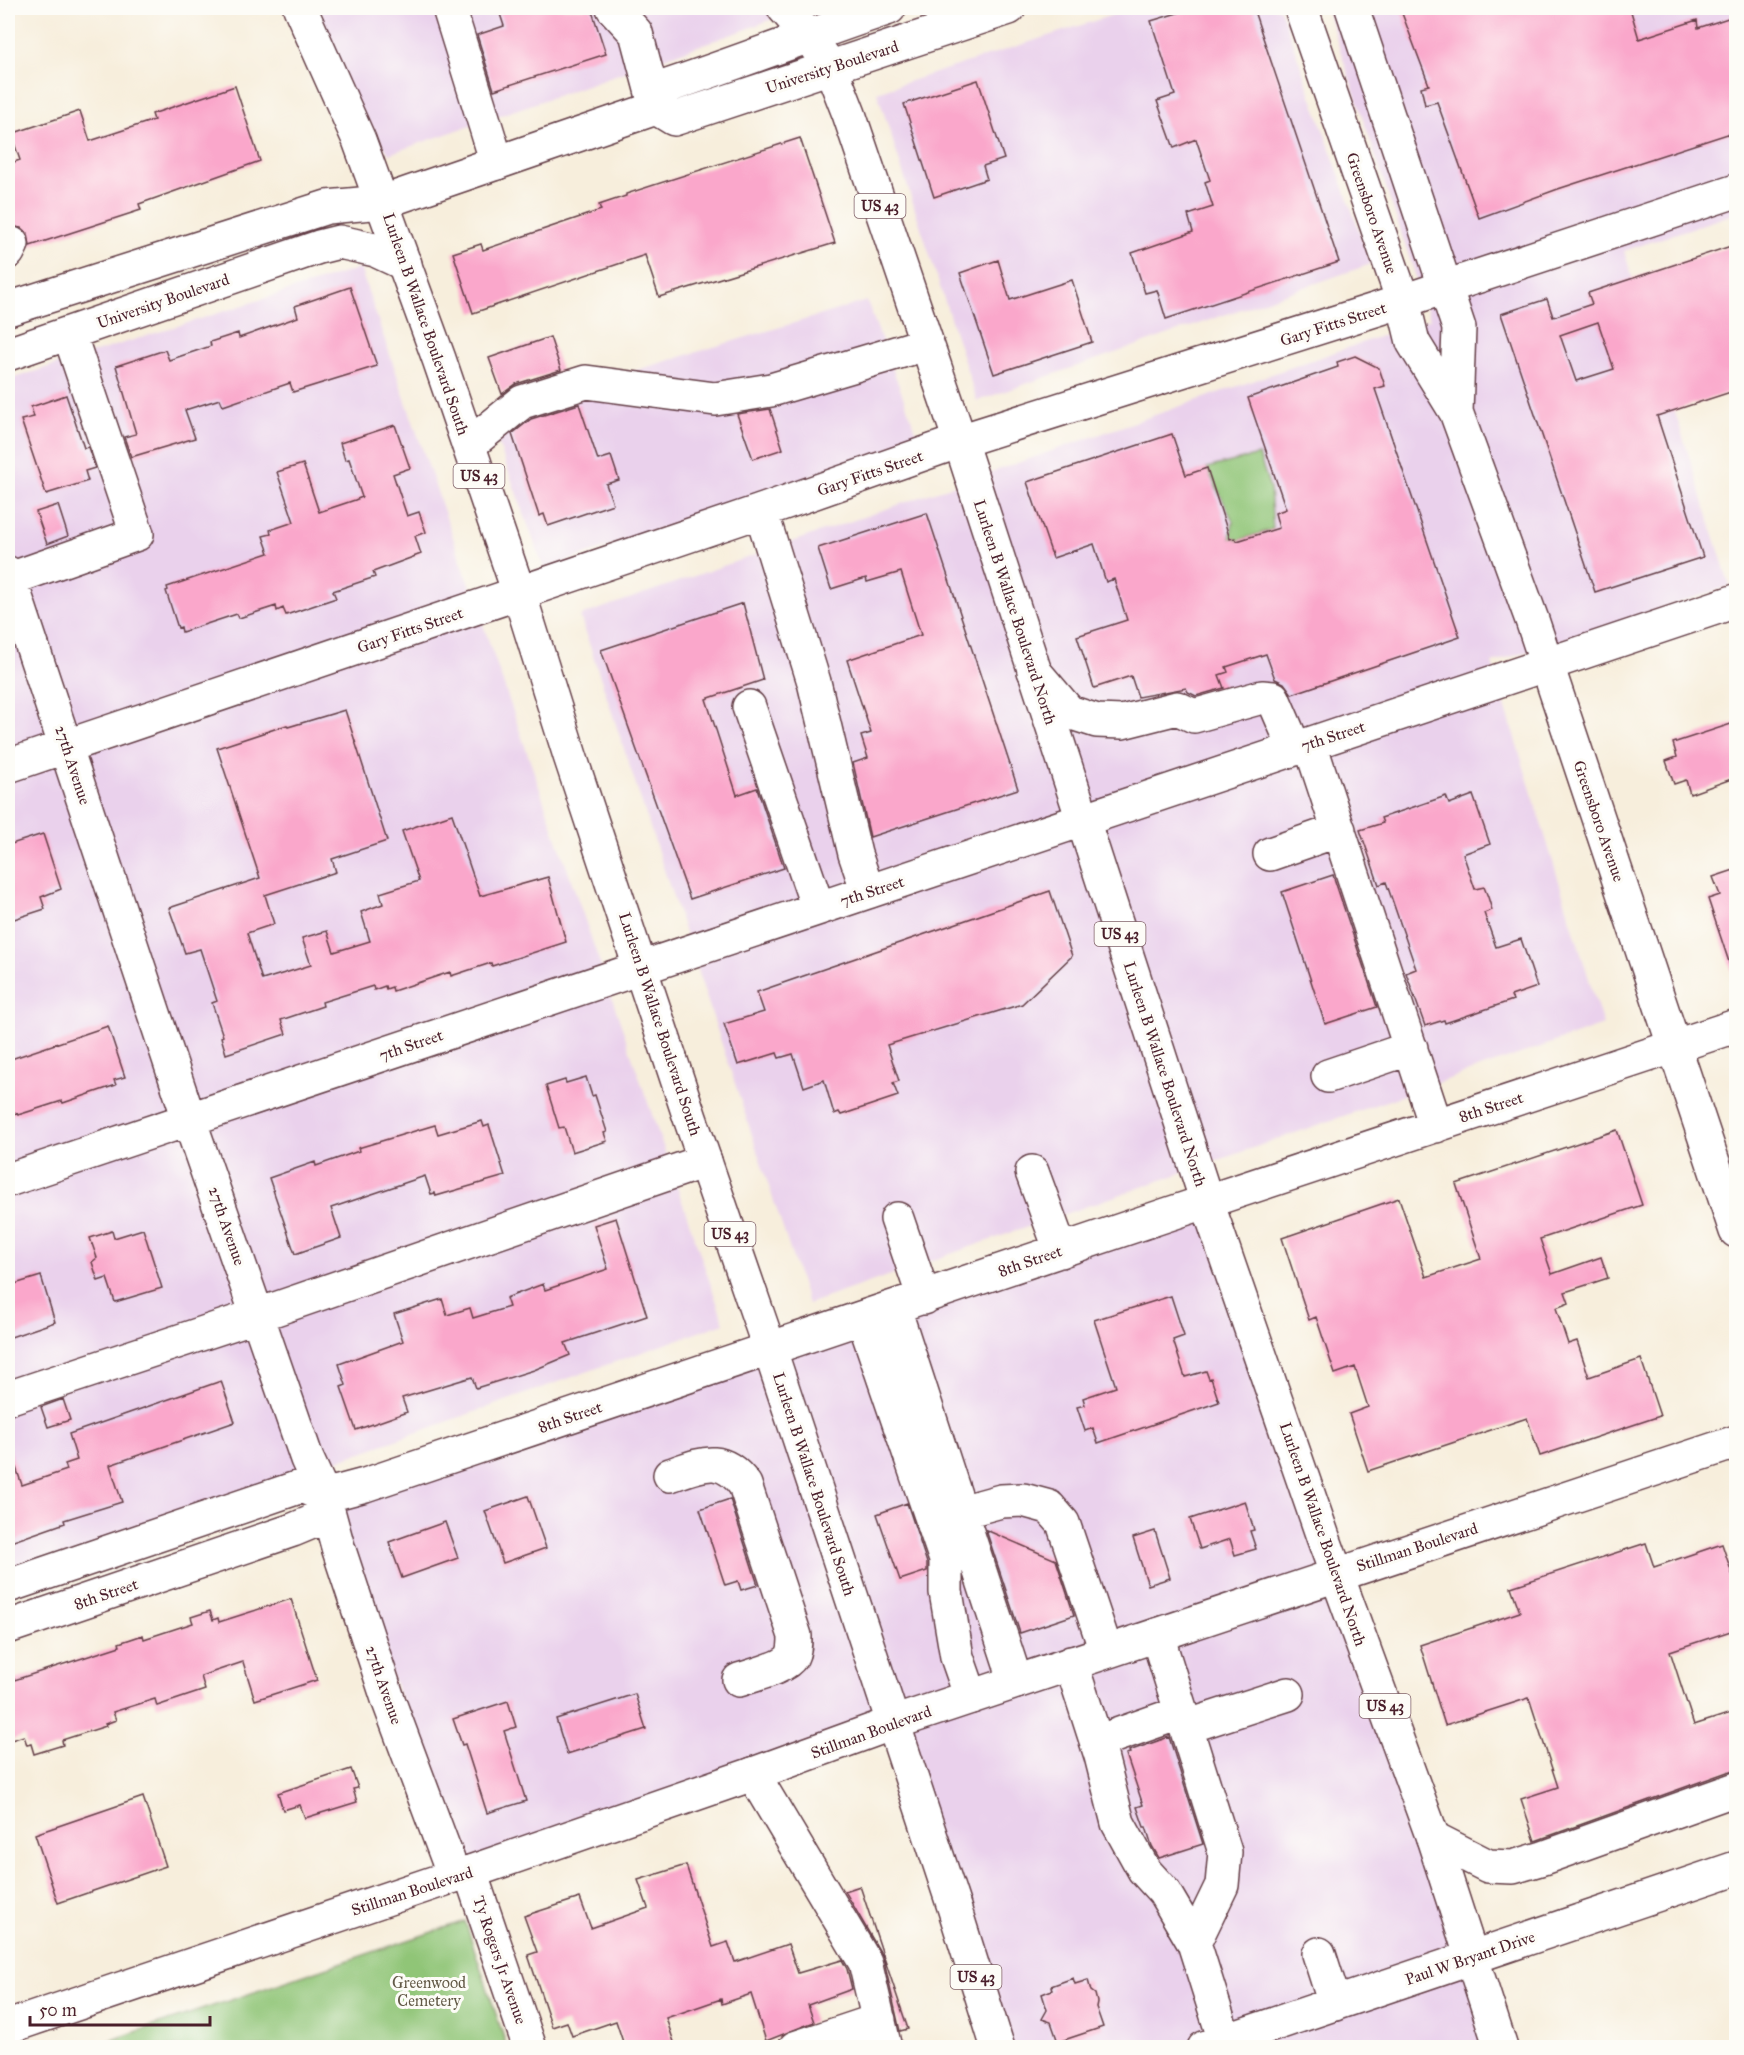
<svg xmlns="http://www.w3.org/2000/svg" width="1744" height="2055" font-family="'IM FELL Great Primer',serif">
<rect width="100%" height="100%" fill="#fdfcf7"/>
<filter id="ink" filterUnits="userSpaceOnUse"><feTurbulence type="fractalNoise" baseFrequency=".0167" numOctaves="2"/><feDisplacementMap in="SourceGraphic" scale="12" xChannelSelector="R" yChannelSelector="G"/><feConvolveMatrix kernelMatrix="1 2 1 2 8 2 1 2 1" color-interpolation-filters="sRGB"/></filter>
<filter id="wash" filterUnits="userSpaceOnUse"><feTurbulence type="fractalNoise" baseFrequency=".008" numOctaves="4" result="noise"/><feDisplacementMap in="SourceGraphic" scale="24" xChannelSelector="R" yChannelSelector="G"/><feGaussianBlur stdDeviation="1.35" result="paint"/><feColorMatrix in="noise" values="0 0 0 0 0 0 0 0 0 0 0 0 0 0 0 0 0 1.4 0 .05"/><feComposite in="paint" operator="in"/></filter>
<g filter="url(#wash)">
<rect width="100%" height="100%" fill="#f7eedc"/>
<!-- built -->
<path fill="#ead1ec" d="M 296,8 L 800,8 L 747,29 L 389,154 Z
M 1134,8 L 1280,8 L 1371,264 L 977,401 L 877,92 Z
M 1326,8 L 1736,8 L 1736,213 L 1624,251 L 1730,586 L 1492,663 L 1603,1025 L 808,1304 L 580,616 L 1430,319 Z
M 360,268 L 724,1323 L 8,1578 L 8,380 Z
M 867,301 L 919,439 L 544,569 L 488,415 Z
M 1207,1202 L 1494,2047 L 1001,2047 L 893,1723 L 470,1872 L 322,1500 Z"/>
<!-- green -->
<path fill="#90c577" stroke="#6d7251" stroke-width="1.5" d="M 1259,455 L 1270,488 L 1273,529 L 1237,541 L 1235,538 L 1230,540 L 1233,521 L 1207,468 Z
M 465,1921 L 507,2047 L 91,2047 Z"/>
<g id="blocks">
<!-- building -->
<path fill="#faa7cb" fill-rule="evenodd" d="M 498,8 L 591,8 L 606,54 L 494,90 L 477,35 L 504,26 Z
M 1194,8 L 1253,8 L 1339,262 L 1166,319 L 1157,290 L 1145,293 L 1132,253 L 1193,232 L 1188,215 L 1213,207 L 1205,182 L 1210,180 L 1196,139 L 1174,148 L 1157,101 L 1175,95 L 1151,21 Z
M 1400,8 L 1630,8 L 1639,39 L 1697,20 L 1698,28 L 1737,15 L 1737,131 L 1558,189 L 1479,218 L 1437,102 L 1425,105 L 1421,87 L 1429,85 Z
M 978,80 L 1004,159 L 983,166 L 987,179 L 934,197 L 904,104 Z
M 235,86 L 260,161 L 139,204 L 141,210 L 30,246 L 28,234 L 21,228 L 8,226 L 8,164 L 20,160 L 11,134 L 80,111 L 90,141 L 154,120 L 152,114 Z
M 800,138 L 835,243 L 659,297 L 645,255 L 473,313 L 453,253 L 481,244 L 483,250 L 601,210 L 599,205 L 626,196 L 626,194 Z
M 1737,244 L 1737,390 L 1657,416 L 1703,557 L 1595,592 L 1501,314 L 1547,299 L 1553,317 L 1592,304 L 1588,293 ZM 1598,322 L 1614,369 L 1576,381 L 1560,335 Z
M 998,260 L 1010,300 L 1072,280 L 1092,342 L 994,374 L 960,273 Z
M 350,287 L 377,366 L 293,392 L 290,383 L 223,406 L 220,399 L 185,410 L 195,438 L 131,457 L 124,437 L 136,434 L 116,366 L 165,350 L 169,360 L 211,346 L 210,342 L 238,333 L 239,338 L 298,317 L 295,306 Z
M 550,337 L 561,370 L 516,384 L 502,394 L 489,358 Z
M 1355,356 L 1379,368 L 1385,386 L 1375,389 L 1460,637 L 1292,694 L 1284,683 L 1275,679 L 1266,654 L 1226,667 L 1228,672 L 1219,675 L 1224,688 L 1196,696 L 1188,692 L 1186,688 L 1138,697 L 1131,676 L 1094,688 L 1077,636 L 1127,620 L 1114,579 L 1106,582 L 1094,544 L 1053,558 L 1027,482 L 1172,434 L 1186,475 L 1207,468 L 1230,539 L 1235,538 L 1237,541 L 1279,528 L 1275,513 L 1286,509 L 1248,398 L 1338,367 L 1337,362 Z
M 66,395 L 84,448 L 88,447 L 95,468 L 85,471 L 88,481 L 46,494 L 21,420 L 34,417 L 31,407 Z
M 579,404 L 598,460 L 611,456 L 619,480 L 606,484 L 613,504 L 548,526 L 544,514 L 539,516 L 512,434 L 531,419 Z
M 770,409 L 783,449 L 753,459 L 737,414 Z
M 395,425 L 410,468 L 393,474 L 407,516 L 419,512 L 426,532 L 415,536 L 421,554 L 373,572 L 375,577 L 333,591 L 336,598 L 286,615 L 283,608 L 277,611 L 276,606 L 239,618 L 237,614 L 182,632 L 181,627 L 178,628 L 166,591 L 168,590 L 167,587 L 269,553 L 263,536 L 271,534 L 270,530 L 294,522 L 277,472 L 303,464 L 319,512 L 355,500 L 362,497 L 349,459 L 345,460 L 340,443 Z
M 58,505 L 68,536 L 47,544 L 36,512 Z
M 927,513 L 1018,789 L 870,837 L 853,763 L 868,758 L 861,736 L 871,733 L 847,660 L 921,635 L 901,572 L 867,582 L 866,578 L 831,589 L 818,548 Z
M 743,603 L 763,680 L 706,699 L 737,795 L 757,788 L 784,868 L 690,899 L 601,650 Z
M 345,710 L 387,841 L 332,859 L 336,872 L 265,895 L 274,924 L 247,933 L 262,980 L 311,965 L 302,938 L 327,931 L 334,952 L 370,941 L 361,912 L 383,904 L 380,893 L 419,881 L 402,831 L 452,814 L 480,896 L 548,877 L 566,942 L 492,966 L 491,963 L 451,976 L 450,972 L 393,991 L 392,987 L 386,989 L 385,986 L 374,990 L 373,986 L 322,1002 L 323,1006 L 281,1020 L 286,1034 L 226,1054 L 221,1037 L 223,1036 L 212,1003 L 217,1001 L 200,949 L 185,953 L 169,908 L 260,878 L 217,748 L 287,725 L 288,727 Z
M 1737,722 L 1737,777 L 1690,794 L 1686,780 L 1674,784 L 1666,761 L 1677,757 L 1673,743 Z
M 1473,795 L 1490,844 L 1463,854 L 1475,889 L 1484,887 L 1488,897 L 1492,910 L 1484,913 L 1496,947 L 1521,939 L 1537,987 L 1511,996 L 1513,1000 L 1445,1023 L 1444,1020 L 1425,1026 L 1406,973 L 1416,969 L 1386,882 L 1379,885 L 1360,830 L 1383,823 L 1381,818 L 1446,796 L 1449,804 Z
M 43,834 L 61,889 L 41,897 L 45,909 L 8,921 L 8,845 Z
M 1737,869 L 1737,973 L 1733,974 L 1708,899 L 1720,895 L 1713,877 Z
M 1333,875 L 1377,1007 L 1325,1024 L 1282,892 Z
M 1050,891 L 1072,956 L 1022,1004 L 887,1045 L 899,1081 L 893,1083 L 898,1096 L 841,1115 L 839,1112 L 834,1114 L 824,1080 L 804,1087 L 793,1054 L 779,1058 L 777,1053 L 738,1065 L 724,1024 L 764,1012 L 757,992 Z
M 108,1026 L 125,1077 L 114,1080 L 116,1085 L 63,1103 L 62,1101 L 18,1115 L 17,1113 L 8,1116 L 8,1060 Z
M 586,1077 L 592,1096 L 595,1095 L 607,1132 L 604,1133 L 607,1141 L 572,1152 L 564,1127 L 559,1128 L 546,1086 L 565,1080 L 566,1083 Z
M 482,1121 L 484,1127 L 489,1125 L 505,1176 L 436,1196 L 435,1193 L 431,1194 L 425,1176 L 331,1208 L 341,1238 L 295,1254 L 269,1178 L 315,1162 L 316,1166 L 359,1151 L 358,1148 L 435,1125 L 438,1134 Z
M 1617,1130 L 1642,1205 L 1540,1239 L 1552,1274 L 1601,1257 L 1608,1278 L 1565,1292 L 1569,1303 L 1556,1308 L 1568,1344 L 1577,1341 L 1589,1377 L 1641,1359 L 1660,1416 L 1540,1456 L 1527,1418 L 1368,1471 L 1349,1414 L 1368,1407 L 1355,1367 L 1335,1374 L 1316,1317 L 1309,1320 L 1282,1238 L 1399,1198 L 1426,1277 L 1481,1259 L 1456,1184 Z
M 616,1218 L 647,1316 L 565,1343 L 570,1355 L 534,1370 L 476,1388 L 472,1377 L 402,1398 L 407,1412 L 356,1430 L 341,1387 L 346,1385 L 339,1364 L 403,1341 L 394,1314 L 442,1299 L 447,1315 L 470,1308 L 473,1318 L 509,1307 L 506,1298 L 543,1284 L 545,1290 L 608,1269 L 594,1225 Z
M 143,1229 L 162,1288 L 115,1302 L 107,1278 L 98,1281 L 92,1262 L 97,1258 L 90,1238 L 112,1231 L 114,1238 Z
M 41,1276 L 55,1322 L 8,1338 L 8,1286 Z
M 1171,1296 L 1184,1336 L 1173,1340 L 1185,1377 L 1206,1371 L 1209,1379 L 1211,1378 L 1219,1402 L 1098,1443 L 1093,1428 L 1085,1431 L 1077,1407 L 1085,1405 L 1083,1398 L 1116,1387 L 1094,1320 Z
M 221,1381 L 235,1422 L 110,1465 L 122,1502 L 64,1520 L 65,1523 L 8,1543 L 8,1451 L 10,1450 L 22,1485 L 67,1470 L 65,1464 L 77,1460 L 69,1434 Z
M 63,1399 L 70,1420 L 48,1427 L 41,1407 Z
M 528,1496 L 546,1548 L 503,1563 L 485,1511 Z
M 730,1499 L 758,1585 L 741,1590 L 738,1581 L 725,1585 L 700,1509 Z
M 1245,1501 L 1254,1530 L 1250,1531 L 1256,1549 L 1235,1555 L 1230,1539 L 1200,1549 L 1190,1519 Z
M 907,1503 L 927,1563 L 927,1571 L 900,1580 L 877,1514 Z
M 445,1522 L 458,1558 L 402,1578 L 389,1542 Z
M 986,1530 L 1056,1560 L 1074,1615 L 1020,1633 Z
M 1155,1531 L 1170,1578 L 1148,1585 L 1133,1538 Z
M 1646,1543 L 1654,1567 L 1722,1544 L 1737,1588 L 1737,1629 L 1670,1651 L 1694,1725 L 1737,1711 L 1737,1771 L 1730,1771 L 1535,1841 L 1521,1799 L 1558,1787 L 1529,1698 L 1445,1725 L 1420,1645 L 1520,1612 L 1511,1587 Z
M 291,1599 L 317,1680 L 255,1700 L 243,1662 L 201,1676 L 205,1690 L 157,1706 L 155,1699 L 113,1712 L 116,1720 L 105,1724 L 106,1726 L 62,1740 L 63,1745 L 34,1754 L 31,1744 L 27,1745 L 24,1736 L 8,1741 L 8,1682 L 120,1646 L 119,1643 L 143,1635 L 144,1639 L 193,1623 L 191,1617 L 210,1611 L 213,1620 L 218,1618 L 219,1622 Z
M 635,1694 L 646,1729 L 567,1754 L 556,1719 Z
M 508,1701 L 516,1727 L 504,1731 L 526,1801 L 487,1813 L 465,1744 L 462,1745 L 453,1719 Z
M 1169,1737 L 1203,1844 L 1159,1858 L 1152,1846 L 1146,1827 L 1144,1827 L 1137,1807 L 1143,1805 L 1126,1754 L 1130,1753 L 1129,1751 Z
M 351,1769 L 358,1788 L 353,1789 L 357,1802 L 305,1818 L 300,1805 L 283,1810 L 278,1793 Z
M 143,1797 L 166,1866 L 58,1903 L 35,1834 Z
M 686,1865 L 713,1947 L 728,1942 L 735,1962 L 788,1944 L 798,1973 L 842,1960 L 847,1969 L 852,1989 L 808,2005 L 814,2022 L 766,2041 L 751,1994 L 722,2004 L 721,1999 L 666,2018 L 676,2048 L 625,2048 L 616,2021 L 572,2036 L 567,2022 L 552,2027 L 528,1955 L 537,1952 L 524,1916 L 580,1898 L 591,1928 L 648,1908 L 638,1880 Z
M 860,1886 L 908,2029 L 900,2031 L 883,1957 L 845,1891 Z
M 1073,1978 L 1075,1984 L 1088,1980 L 1091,1991 L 1095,1994 L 1097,2002 L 1096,2007 L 1103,2027 L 1058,2042 L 1051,2022 L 1042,2019 L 1047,2010 L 1042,1994 L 1052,1990 L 1051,1986 Z"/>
</g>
</g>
<g filter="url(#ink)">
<use href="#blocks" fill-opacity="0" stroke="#643e46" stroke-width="1.5"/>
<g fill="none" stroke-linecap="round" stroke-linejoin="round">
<defs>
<path id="minor" d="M 449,8 L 497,163
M 613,8 L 636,33 L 656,108
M 8,252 L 12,244
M 8,309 L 327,207 L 383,202
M 8,354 L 319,247 L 339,242 L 353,245 L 375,250 L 405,264
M 469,445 L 522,402 L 586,382 L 715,399 L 771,390 L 926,344
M 761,511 L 814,682 L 855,854 L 868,892
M 8,573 L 189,1119 L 307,1459 L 324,1496 L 338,1547 L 389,1702 L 454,1876
M 10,579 L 137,534 L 69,333
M 1034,671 L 1069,712 L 1097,721 L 1122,722 L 1177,708 L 1194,716 L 1262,697 L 1273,698 L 1295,749
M 749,707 L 818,908
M 1310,744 L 1436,1126
M 8,766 L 761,511 L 960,441 L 1403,301 L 1736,191
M 1270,854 L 1339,830
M 1328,1076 L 1411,1048
M 1032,1172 L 1061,1251
M 8,1180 L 1736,601
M 897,1219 L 924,1298
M 894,1308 L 1016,1682
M 863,1318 L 946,1560 L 946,1592 L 957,1657 L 971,1697
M 8,1398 L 258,1315 L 705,1161
M 670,1475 C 702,1464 722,1453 745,1485 L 795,1636 C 795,1643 795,1650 792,1656 C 785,1668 753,1675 739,1680
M 961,1512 L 1001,1501 L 1023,1500 L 1049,1507 L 1063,1523 L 1106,1651
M 8,1586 L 302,1486 L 324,1496 L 365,1485 L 1166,1215 L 1736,1026
M 8,1627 L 293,1530 L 317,1520 L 324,1496
M 1157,1635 L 1225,1852 L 1222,1885 L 1194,1943
M 1071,1663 L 1101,1756 L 1118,1823 L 1144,1870 L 1164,1892 L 1194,1943 L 1225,2041
M 1186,1727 L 1288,1694
M 1097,1742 L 1182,1712
M 753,1774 L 865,1962 L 885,2048
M 1433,1838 L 1488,1866 L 1513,1867 L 1543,1858 L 1736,1789
M 470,1872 L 530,2048
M 1319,1954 L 1335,2004
M 795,2048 L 879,2020
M 1204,2048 L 1736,1868"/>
<path id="major" d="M 1301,8 L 1403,301 L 1413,342 L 1456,412 L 1532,620 L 1736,1231
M 1352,8 L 1459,328 L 1456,412
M 656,108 L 674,119 L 1009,8
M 383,202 L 656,108 L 665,87 C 740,62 814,33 889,8
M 8,2027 L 454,1876 L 470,1872 L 753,1774 L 893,1723 L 1736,1442"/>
<path id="highway" d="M 300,8 L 359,140 L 439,359 L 519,593 L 570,756 L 690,1118 L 770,1350 L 954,1907 L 998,2048
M 784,8 L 808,35 L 831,68 L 849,114 L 960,441 L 1207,1202 L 1323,1537 L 1433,1838 L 1501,2048"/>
</defs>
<!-- minor casing -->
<use href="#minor" stroke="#643e46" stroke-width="36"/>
<!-- major casing -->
<use href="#major" stroke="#643e46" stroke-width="36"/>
<!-- highway casing -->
<use href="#highway" stroke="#643e46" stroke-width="36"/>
<!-- minor -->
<use href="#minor" stroke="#fff" stroke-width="33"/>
<!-- major -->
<use href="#major" stroke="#fff" stroke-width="33"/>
<!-- highway -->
<use href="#highway" stroke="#fff" stroke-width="33"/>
</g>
</g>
<g text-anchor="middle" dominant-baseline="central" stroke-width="6" stroke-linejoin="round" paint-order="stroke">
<!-- shield labels -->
<g fill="#fdfcf7" stroke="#806168" stroke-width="1.5">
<rect x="854.5" y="194" width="51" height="24" rx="4.5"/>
<rect x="453.5" y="464" width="51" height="24" rx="4.5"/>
<rect x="1094.5" y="922" width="51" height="24" rx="4.5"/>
<rect x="704.5" y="1222" width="51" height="24" rx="4.5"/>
<rect x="1359.5" y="1694" width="51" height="24" rx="4.5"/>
<rect x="950.5" y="1965" width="51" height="24" rx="4.5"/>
</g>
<g font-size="15" font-weight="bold" fill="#4a1f2b">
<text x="880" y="206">US 43</text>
<text x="479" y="476">US 43</text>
<text x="1120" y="934">US 43</text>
<text x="730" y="1234">US 43</text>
<text x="1385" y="1706">US 43</text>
<text x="976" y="1977">US 43</text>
</g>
<!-- street labels -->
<g font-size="16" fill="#4a1f2b" stroke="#fdfcf7">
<text transform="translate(832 67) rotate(-18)">University Boulevard</text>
<text transform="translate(1372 213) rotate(71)">Greensboro Avenue</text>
<text transform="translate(163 301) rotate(-19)">University Boulevard</text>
<text transform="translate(426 324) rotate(71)">Lurleen B Wallace Boulevard South</text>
<text transform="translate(1333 324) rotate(-18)">Gary Fitts Street</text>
<text transform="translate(870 473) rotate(-19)">Gary Fitts Street</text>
<text transform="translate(1015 612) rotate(72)">Lurleen B Wallace Boulevard North</text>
<text transform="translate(410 630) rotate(-19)">Gary Fitts Street</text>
<text transform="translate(1333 736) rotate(-18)">7th Street</text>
<text transform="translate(73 765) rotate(72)">27th Avenue</text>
<text transform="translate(1599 821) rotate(71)">Greensboro Avenue</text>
<text transform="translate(872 891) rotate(-18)">7th Street</text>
<text transform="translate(660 1024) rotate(72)">Lurleen B Wallace Boulevard South</text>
<text transform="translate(411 1045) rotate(-19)">7th Street</text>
<text transform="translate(1165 1074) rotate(72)">Lurleen B Wallace Boulevard North</text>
<text transform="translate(1491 1107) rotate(-18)">8th Street</text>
<text transform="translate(227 1226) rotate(71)">27th Avenue</text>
<text transform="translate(1030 1261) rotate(-19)">8th Street</text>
<text transform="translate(570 1417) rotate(-19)">8th Street</text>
<text transform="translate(814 1484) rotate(72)">Lurleen B Wallace Boulevard South</text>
<text transform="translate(1323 1534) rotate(71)">Lurleen B Wallace Boulevard North</text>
<text transform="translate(1417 1547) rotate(-18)">Stillman Boulevard</text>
<text transform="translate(106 1594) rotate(-19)">8th Street</text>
<text transform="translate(384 1685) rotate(71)">27th Avenue</text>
<text transform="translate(871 1732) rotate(-20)">Stillman Boulevard</text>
<text transform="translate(412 1891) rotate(-18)">Stillman Boulevard</text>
<text transform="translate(1470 1958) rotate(-19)">Paul W Bryant Drive</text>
<text transform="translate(500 1960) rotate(71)">Ty Rogers Jr Avenue</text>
</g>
<!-- park labels -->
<g font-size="16" fill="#625946" stroke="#fdfcf7">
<text x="429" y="1982">Greenwood<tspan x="429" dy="18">Cemetery</tspan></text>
</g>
</g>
<!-- margin -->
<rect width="1744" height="2055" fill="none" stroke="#fdfcf7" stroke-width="30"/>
<!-- scale -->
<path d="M30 2016v9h180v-9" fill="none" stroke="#4a1f2b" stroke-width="3"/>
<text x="39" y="2016" font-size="18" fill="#4a1f2b" stroke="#fdfcf7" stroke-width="4.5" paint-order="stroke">50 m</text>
</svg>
